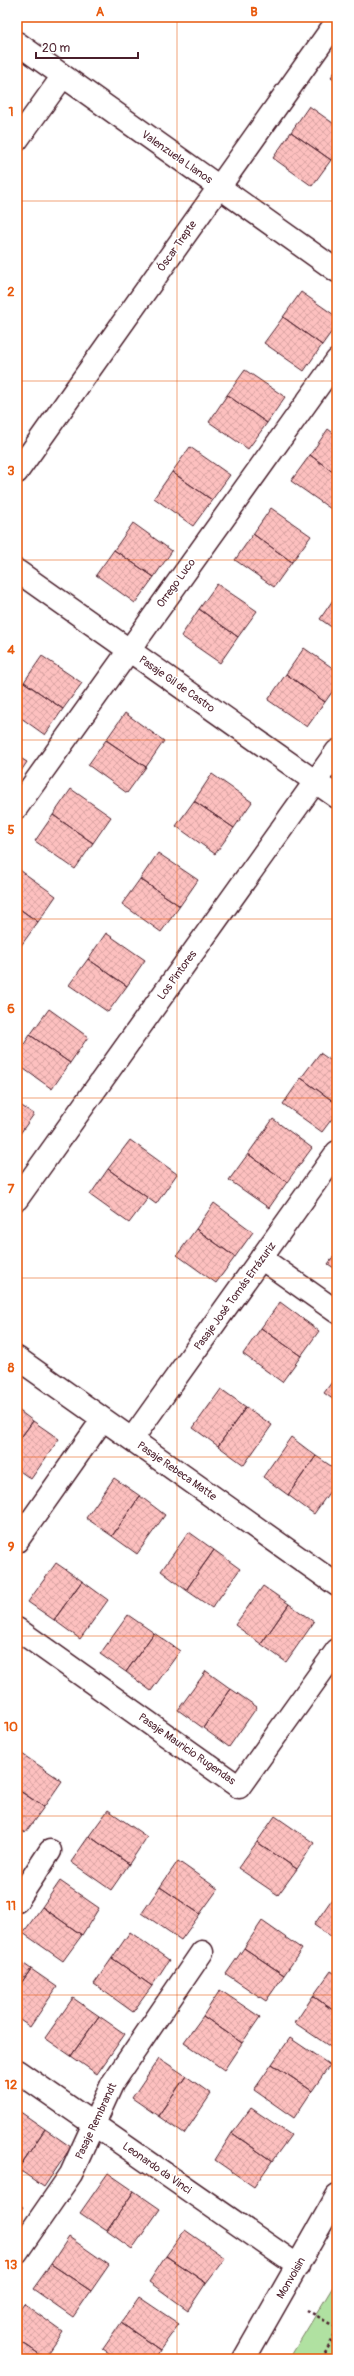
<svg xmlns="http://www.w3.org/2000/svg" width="354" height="2376" font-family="Pangolin,sans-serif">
<defs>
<pattern id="building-cross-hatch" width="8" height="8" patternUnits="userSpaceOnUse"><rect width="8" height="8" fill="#fdc0bf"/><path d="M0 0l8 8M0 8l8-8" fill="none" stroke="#daa5a4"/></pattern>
</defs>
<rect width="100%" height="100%" fill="#fff"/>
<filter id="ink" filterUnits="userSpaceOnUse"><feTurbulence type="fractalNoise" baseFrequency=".025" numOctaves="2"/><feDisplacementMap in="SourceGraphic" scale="8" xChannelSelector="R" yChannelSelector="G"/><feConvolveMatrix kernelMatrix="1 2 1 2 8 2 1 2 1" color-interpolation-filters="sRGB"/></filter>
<g filter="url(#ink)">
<!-- park -->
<path fill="#b0e1a1" stroke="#7d8066" d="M 337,2280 L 337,2359 L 289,2359 Z"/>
<!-- building -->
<path fill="url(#building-cross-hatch)" stroke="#4a1f2b" d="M 337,69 L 337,81 L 331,77 Z
M 309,106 L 337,126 L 337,151 L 331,160 L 291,132 Z
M 291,132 L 331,160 L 312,186 L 273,158 Z
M 301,292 L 337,317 L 337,324 L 322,345 L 283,317 Z
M 283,317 L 322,345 L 304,371 L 264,343 Z
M 245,370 L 285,397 L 267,423 L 227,395 Z
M 227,395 L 267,423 L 248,449 L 209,422 Z
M 328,429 L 337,436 L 337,475 L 310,455 Z
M 190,447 L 230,475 L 212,500 L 172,472 Z
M 310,455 L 337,475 L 337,500 L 331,509 L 291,481 Z
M 172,472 L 212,500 L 193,526 L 154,498 Z
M 271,508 L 311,536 L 292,562 L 253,534 Z
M 133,523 L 172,551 L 154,577 L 114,550 Z
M 253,534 L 292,562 L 274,587 L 235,560 Z
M 114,550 L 154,577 L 135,603 L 96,575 Z
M 217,584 L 257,611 L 238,637 L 199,609 Z
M 337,594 L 337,631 L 320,619 Z
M 199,609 L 238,637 L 220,663 L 181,636 Z
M 304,648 L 337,671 L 337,685 L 325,702 L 286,674 Z
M 42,656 L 82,683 L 63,709 L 24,682 Z
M 286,674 L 325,702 L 307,727 L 268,700 Z
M 24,682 L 63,709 L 45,735 L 17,715 L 17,691 Z
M 125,713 L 164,741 L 146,767 L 106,740 Z
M 106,740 L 146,767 L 127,793 L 88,765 Z
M 17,756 L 27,762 L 17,777 Z
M 212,774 L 252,802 L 234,828 L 194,801 Z
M 71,789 L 111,817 L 93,843 L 53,815 Z
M 194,801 L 234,828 L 215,854 L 176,826 Z
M 53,815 L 93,843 L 75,869 L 35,841 Z
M 158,853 L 198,880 L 180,906 L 140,879 Z
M 17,868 L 56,896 L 38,922 L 17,907 Z
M 140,879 L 180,906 L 161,932 L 122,904 Z
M 17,907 L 38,922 L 20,947 L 17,946 Z
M 106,933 L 145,960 L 127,986 L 88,959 Z
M 88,959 L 127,986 L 108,1012 L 69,985 Z
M 49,1009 L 88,1037 L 70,1063 L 30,1035 Z
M 30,1035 L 70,1063 L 52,1089 L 17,1064 L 17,1055 Z
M 320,1053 L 337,1065 L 337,1104 L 301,1078 Z
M 301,1078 L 337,1104 L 337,1112 L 322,1132 L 283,1104 Z
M 17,1103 L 34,1114 L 17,1138 Z
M 273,1119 L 312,1148 L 287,1182 L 248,1154 Z
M 130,1140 L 177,1174 L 156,1204 L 108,1169 Z
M 248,1154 L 287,1182 L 269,1208 L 229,1180 Z
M 108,1169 L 148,1198 L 129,1223 L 90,1195 Z
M 214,1203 L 253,1232 L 235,1257 L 196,1229 Z
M 196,1229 L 235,1257 L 216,1283 L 177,1255 Z
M 337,1252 L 337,1270 L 328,1264 Z
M 280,1302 L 319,1331 L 301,1356 L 261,1328 Z
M 261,1328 L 301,1356 L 282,1382 L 243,1354 Z
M 337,1375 L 337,1402 L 324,1393 Z
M 221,1389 L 246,1407 L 218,1446 L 193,1428 Z
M 246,1407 L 272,1425 L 244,1465 L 218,1446 Z
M 17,1409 L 33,1421 L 17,1443 Z
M 33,1421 L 59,1439 L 31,1479 L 17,1469 L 17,1443 Z
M 291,1437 L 316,1456 L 288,1495 L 263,1477 Z
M 316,1456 L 337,1470 L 337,1481 L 314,1514 L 288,1495 Z
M 114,1478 L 140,1496 L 112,1536 L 86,1518 Z
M 140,1496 L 165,1515 L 137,1554 L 112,1536 Z
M 189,1532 L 214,1550 L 186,1590 L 161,1571 Z
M 214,1550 L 240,1569 L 212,1608 L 186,1590 Z
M 56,1563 L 82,1581 L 54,1620 L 28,1602 Z
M 82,1581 L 108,1600 L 80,1639 L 54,1620 Z
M 263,1586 L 289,1604 L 261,1644 L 235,1625 Z
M 289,1604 L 314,1622 L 286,1662 L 261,1644 Z
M 128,1615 L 154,1633 L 126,1672 L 100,1654 Z
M 154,1633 L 180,1651 L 151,1691 L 126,1672 Z
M 206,1671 L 231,1689 L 203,1728 L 178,1710 Z
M 231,1689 L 257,1707 L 229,1747 L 203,1728 Z
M 22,1754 L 62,1781 L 44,1807 L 17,1789 L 17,1761 Z
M 17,1789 L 44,1807 L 25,1833 L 17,1828 Z
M 108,1810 L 147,1837 L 129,1864 L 89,1836 Z
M 275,1816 L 314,1843 L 297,1869 L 257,1842 Z
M 89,1836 L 129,1864 L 111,1890 L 71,1862 Z
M 257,1842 L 297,1869 L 278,1895 L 238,1868 Z
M 178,1861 L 218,1889 L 200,1914 L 160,1887 Z
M 60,1881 L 99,1908 L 82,1935 L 42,1907 Z
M 160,1887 L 200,1914 L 181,1940 L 142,1913 Z
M 337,1892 L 337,1902 L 332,1899 Z
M 332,1899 L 337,1902 L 337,1941 L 314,1925 Z
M 42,1907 L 82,1935 L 63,1961 L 23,1933 Z
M 262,1921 L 302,1949 L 284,1975 L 244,1948 Z
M 130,1932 L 169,1960 L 152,1986 L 112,1958 Z
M 244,1948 L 284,1975 L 266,2001 L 226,1974 Z
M 112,1958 L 152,1986 L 133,2012 L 94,1984 Z
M 17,1959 L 31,1969 L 17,1989 Z
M 31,1969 L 57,1987 L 30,2027 L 17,2018 L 17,1989 Z
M 331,1971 L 337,1975 L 337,2013 L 313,1996 Z
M 220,1990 L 260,2017 L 242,2043 L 203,2016 Z
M 313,1996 L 337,2013 L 337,2047 L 335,2050 L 295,2023 Z
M 73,1998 L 99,2016 L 71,2056 L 45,2038 Z
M 99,2016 L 125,2034 L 97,2074 L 71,2056 Z
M 203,2016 L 242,2043 L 224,2070 L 184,2042 Z
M 290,2038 L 330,2065 L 312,2091 L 272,2064 Z
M 159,2058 L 186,2076 L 158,2116 L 132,2098 Z
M 272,2064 L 312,2091 L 294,2118 L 254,2090 Z
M 186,2076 L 211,2094 L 184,2134 L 158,2116 Z
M 251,2108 L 291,2135 L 272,2161 L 232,2133 Z
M 19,2111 L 45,2129 L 18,2169 L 17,2114 Z
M 45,2129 L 71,2147 L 44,2187 L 18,2169 Z
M 232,2133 L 272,2161 L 254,2187 L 215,2160 Z
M 108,2173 L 134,2191 L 107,2231 L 80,2213 Z
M 134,2191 L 160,2209 L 132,2249 L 107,2231 Z
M 17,2202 L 23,2207 L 17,2215 Z
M 185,2230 L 225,2258 L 206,2283 L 166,2256 Z
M 69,2237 L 109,2265 L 91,2291 L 51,2264 Z
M 166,2256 L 206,2283 L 188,2310 L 149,2282 Z
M 51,2264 L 91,2291 L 73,2317 L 33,2289 Z
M 139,2297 L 179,2324 L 160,2350 L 121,2323 Z
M 24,2304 L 63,2332 L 45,2358 L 17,2339 L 17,2314 Z
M 121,2323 L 160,2350 L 155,2359 L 118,2359 L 103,2349 Z
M 17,2339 L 45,2358 L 44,2359 L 17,2359 Z"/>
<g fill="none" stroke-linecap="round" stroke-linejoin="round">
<defs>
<path id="minor" d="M 17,43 L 337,271
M 17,140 L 63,76
M 17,472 L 337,21
M 17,571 L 337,797
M 17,807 L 337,360
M 17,1199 L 337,751
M 261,1258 L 337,1312
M 17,1358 L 337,1585
M 132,1439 L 337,1152
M 17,1541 L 103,1419
M 17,1629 L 239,1787 L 337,1650
M 17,1901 L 50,1851
M 17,2071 L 298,2266
M 17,2252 L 71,2174 L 112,2084 L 202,1952
M 244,2359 L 337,2196"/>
</defs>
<!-- minor casing -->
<use href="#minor" stroke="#4a1f2b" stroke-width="25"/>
<!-- path -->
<path stroke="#4a1f2b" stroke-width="2.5" stroke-dasharray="3 3" stroke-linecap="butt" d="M 307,2310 L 337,2328
M 322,2359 L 337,2331"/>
<!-- minor -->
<use href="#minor" stroke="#fff" stroke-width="22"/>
</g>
</g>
<!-- grid -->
<path fill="none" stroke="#e8590c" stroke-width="1" stroke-opacity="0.55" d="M 177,17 L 177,2359M 17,201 L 337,201M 17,381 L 337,381M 17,560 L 337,560M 17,740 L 337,740M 17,919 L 337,919M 17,1098 L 337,1098M 17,1278 L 337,1278M 17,1457 L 337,1457M 17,1636 L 337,1636M 17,1816 L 337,1816M 17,1995 L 337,1995M 17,2175 L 337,2175"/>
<g text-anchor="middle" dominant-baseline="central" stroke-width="3" stroke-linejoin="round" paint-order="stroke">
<!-- street labels -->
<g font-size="11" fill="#4a1f2b" stroke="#fff">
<text transform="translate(177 157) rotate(35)">Valenzuela Llanos</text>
<text transform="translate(177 246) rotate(-55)">Óscar Trepte</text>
<text transform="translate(176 583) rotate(-54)">Orrego Luco</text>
<text transform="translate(177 684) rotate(35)">Pasaje Gil de Castro</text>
<text transform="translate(177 975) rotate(-54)">Los Pintores</text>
<text transform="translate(235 1296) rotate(-54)">Pasaje José Tomás Errázuriz</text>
<text transform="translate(177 1471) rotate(35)">Pasaje Rebeca Matte</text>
<text transform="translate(187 1749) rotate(35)">Pasaje Mauricio Rugendas</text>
<text transform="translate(96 2121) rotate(-65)">Pasaje Rembrandt</text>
<text transform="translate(157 2168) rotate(35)">Leonardo da Vinci</text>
<text transform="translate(291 2278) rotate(-60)">Monvoisin</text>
</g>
</g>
<!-- margin -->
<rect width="354" height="2376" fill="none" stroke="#fff" stroke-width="44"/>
<!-- scale -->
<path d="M36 52v6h102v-6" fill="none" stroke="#4a1f2b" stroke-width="2"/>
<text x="42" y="52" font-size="12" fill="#4a1f2b" stroke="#ffffff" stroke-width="3" paint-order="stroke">20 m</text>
<rect x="22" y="22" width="310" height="2332" fill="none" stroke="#e8590c" stroke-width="1.5"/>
<g font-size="13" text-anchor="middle" font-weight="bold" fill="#e8590c">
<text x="100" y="16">A</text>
<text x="254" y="16">B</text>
<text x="11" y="116">1</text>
<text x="11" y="296">2</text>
<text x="11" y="475">3</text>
<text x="11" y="654">4</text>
<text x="11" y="834">5</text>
<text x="11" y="1013">6</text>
<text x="11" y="1193">7</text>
<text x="11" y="1372">8</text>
<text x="11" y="1551">9</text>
<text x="11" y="1731">10</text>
<text x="11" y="1910">11</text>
<text x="11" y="2089">12</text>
<text x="11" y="2269">13</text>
</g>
</svg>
